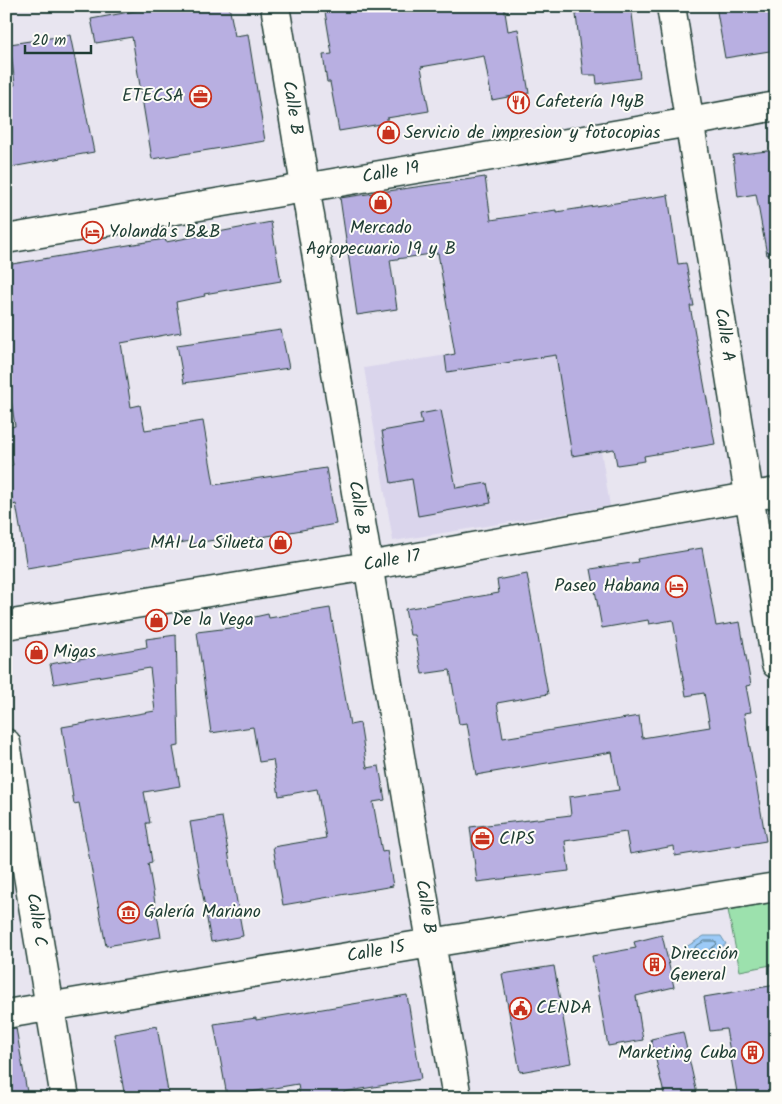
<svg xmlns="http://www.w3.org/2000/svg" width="782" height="1104" font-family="Kalam,sans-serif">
<rect width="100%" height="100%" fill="#e8e5f0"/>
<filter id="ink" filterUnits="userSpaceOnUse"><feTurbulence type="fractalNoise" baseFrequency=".02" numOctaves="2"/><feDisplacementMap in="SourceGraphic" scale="10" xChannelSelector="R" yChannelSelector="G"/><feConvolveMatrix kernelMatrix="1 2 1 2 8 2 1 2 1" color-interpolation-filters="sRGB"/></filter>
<g filter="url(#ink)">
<!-- built -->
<path fill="#dad5ec" d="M 582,334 L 610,506 L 393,541 L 364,368 Z"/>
<!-- green -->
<path fill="#9ce1ad" stroke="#5e8f70" d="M 776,902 L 776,964 L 740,971 L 728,910 Z"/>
<!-- water -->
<path fill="#9ccaf7" stroke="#6a92a9" d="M 704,936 L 721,936 L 726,944 L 708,958 L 687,956 L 686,947 Z"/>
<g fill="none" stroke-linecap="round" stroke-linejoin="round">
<!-- shore -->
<path stroke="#517582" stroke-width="1" d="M 705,941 L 715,941 L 717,944 L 707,952 L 695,951 L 695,947 Z"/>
</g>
<!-- building -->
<path fill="#b8afe1" stroke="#1f3d34" d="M 162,6 L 229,6 L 235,36 L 248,34 L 265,141 L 152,159 L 132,37 L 96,43 L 91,19 Z
M 324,6 L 504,6 L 508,31 L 518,29 L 529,93 L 492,100 L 484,56 L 421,67 L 429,111 L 387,118 L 387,123 L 339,131 L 330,82 L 327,82 L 323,55 L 332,54 Z
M 575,6 L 631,6 L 640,78 L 597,84 L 596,75 L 583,75 Z
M 716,6 L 776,6 L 776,50 L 725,58 Z
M 70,35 L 94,152 L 6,168 L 6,86 L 15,85 L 10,44 Z
M 776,150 L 776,254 L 767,255 L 756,194 L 738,197 L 733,155 Z
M 485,177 L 491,220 L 556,210 L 556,212 L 668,195 L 678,264 L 686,263 L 694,306 L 690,306 L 715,444 L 644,456 L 645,461 L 617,465 L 614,449 L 572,456 L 556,355 L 447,372 L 445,356 L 455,354 L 438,253 L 390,260 L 397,309 L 357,315 L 340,198 Z
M 271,222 L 281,281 L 204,294 L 205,296 L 176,302 L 181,332 L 121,343 L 131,407 L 140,405 L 145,430 L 203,421 L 214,485 L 326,468 L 336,524 L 233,542 L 232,537 L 191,544 L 191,541 L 27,568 L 16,504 L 13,505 L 6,468 L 6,467 L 13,465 L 6,428 L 15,426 L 6,366 L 6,265 L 165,239 L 166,242 Z
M 281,330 L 289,368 L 184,383 L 177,345 Z
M 441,410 L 456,488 L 487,483 L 491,503 L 418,516 L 412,479 L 391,483 L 382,431 L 422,424 L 420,414 Z
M 702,548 L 716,626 L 740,622 L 751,685 L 746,686 L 751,712 L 744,713 L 766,841 L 675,856 L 674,846 L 630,854 L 626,832 L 565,841 L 569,871 L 477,882 L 470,827 L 571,815 L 569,797 L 619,790 L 612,752 L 476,775 L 467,723 L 459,724 L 450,670 L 422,674 L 415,635 L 410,635 L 405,609 L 499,593 L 497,580 L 527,574 L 548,694 L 497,703 L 503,738 L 639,716 L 642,738 L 710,727 L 704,693 L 686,696 L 673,620 L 649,624 L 648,620 L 602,628 L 591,569 L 638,562 L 637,559 Z
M 330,608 L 350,725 L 360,723 L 367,768 L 379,766 L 385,800 L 373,802 L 382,852 L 387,851 L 393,886 L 283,905 L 273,847 L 326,838 L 317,789 L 279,796 L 273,760 L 259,762 L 253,727 L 211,733 L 197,632 L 238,627 L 237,621 L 268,614 L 269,618 Z
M 176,635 L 179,746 L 173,747 L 180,786 L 144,792 L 150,823 L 146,823 L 152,862 L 148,863 L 161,937 L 106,946 L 79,803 L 74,804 L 62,727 L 155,711 L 150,668 L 54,684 L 50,664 L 147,647 L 146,639 Z
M 222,817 L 243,936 L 211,942 L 190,822 Z
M 662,935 L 674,987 L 636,996 L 643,1040 L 608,1046 L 592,956 L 636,948 L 634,942 Z
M 554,966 L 571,1063 L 520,1072 L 502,974 Z
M 776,985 L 776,1096 L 738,1098 L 726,1029 L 710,1031 L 704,997 Z
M 407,995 L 421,1079 L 344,1092 L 344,1094 L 324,1098 L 300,1098 L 298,1084 L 227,1096 L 214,1024 L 256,1018 L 256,1020 Z
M 157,1026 L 169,1098 L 125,1098 L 114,1034 Z
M 16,1028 L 28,1098 L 6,1098 L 6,1029 Z
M 683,1032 L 698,1098 L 665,1098 L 651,1039 Z"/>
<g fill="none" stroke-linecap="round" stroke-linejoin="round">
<defs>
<path id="minor" d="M 275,6 L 457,1098
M 671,6 L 776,664
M 6,239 L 690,122 L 776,106
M 6,625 L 368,566 L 776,492
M 6,743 L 65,1098
M 6,1014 L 431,943 L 776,887"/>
</defs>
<!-- minor casing -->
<use href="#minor" stroke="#1f3d34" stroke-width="31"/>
<!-- minor -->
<use href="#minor" stroke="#fdfcf7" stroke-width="28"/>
</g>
</g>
<!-- icons -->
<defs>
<symbol id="office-ring" viewBox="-11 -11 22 22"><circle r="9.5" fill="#fdfcf7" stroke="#c8321e" stroke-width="1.5"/><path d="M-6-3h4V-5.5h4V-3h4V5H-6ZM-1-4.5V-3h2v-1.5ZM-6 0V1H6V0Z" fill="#c8321e"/></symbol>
<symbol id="restaurant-ring" viewBox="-11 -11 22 22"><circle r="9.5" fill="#fdfcf7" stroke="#c8321e" stroke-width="1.5"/><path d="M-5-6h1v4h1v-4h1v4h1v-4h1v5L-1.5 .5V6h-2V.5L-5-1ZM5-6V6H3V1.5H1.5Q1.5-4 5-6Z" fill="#c8321e"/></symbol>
<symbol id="shop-ring" viewBox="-11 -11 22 22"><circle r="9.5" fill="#fdfcf7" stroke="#c8321e" stroke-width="1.5"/><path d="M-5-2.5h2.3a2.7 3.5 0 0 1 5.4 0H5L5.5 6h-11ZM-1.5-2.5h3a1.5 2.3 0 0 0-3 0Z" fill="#c8321e"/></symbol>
<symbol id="hotel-ring" viewBox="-11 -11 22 22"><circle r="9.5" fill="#fdfcf7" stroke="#c8321e" stroke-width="1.5"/><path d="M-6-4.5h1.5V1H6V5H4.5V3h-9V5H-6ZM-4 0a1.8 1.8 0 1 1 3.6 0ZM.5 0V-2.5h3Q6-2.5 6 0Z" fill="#c8321e"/></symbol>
<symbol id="museum-ring" viewBox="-11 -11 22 22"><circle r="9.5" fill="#fdfcf7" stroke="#c8321e" stroke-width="1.5"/><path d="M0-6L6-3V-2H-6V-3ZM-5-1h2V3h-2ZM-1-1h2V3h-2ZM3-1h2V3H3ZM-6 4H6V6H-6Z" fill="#c8321e"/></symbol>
<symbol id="building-ring" viewBox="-11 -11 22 22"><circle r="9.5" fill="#fdfcf7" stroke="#c8321e" stroke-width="1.5"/><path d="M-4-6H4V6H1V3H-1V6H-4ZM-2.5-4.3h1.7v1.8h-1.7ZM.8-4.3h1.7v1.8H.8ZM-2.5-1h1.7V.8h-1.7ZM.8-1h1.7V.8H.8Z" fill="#c8321e"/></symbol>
<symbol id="civic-ring" viewBox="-11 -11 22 22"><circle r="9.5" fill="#fdfcf7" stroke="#c8321e" stroke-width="1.5"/><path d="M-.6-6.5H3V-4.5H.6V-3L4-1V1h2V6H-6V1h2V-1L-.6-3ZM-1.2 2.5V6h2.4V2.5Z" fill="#c8321e"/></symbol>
</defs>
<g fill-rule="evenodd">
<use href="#office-ring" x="188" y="84" width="25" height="25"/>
<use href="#restaurant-ring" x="506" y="90" width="25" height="25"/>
<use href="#shop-ring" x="376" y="120" width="25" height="25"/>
<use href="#shop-ring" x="368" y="190" width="25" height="25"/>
<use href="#hotel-ring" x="80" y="220" width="25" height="25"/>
<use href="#shop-ring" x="268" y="530" width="25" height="25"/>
<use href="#hotel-ring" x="664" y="574" width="25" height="25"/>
<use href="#shop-ring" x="144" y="608" width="25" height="25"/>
<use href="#shop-ring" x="24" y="640" width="25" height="25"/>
<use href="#office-ring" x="470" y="826" width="25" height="25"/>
<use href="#museum-ring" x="116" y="900" width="25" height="25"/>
<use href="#building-ring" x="642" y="952" width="25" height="25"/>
<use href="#civic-ring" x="508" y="996" width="25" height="25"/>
<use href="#building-ring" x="740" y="1040" width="25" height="25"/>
</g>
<g text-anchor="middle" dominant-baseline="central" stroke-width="4" stroke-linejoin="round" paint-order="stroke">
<!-- poi labels -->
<g font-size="18" fill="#1f3d34" stroke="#fdfcf7" text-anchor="start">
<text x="184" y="96" text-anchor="end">ETECSA</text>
<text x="535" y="102">Cafetería 19yB</text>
<text x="404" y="133">Servicio de impresion y fotocopias</text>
<text x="381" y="228" text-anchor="middle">Mercado<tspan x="381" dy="21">Agropecuario 19 y B</tspan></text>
<text x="109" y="232">Yolanda's B&amp;B</text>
<text x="264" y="543" text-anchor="end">MAI La Silueta</text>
<text x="660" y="586" text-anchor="end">Paseo Habana</text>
<text x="172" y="620">De la Vega</text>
<text x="53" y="652">Migas</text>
<text x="499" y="839">CIPS</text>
<text x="144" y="912">Galería Mariano</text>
<text x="670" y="954">Dirección<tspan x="670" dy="21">General</tspan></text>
<text x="536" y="1008">CENDA</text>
<text x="737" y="1053" text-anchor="end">Marketing Cuba</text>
</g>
<!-- street labels -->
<g font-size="18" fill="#1f3d34" stroke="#fdfcf7">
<text transform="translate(292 108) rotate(81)">Calle B</text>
<text transform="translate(391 173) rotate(-10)">Calle 19</text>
<text transform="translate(724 335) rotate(81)">Calle A</text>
<text transform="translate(358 508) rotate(81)">Calle B</text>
<text transform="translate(392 561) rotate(-10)">Calle 17</text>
<text transform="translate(425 907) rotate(81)">Calle B</text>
<text transform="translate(36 920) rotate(81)">Calle C</text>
<text transform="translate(376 952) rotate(-10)">Calle 15</text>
</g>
</g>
<!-- margin -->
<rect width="782" height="1104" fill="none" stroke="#fdfcf7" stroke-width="25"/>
<rect x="12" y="12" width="757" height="1079" fill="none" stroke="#1f3d34" stroke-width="2" filter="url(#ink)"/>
<!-- scale -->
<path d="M25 45v8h66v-8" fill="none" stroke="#1f3d34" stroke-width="2.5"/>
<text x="32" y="45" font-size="15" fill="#1f3d34" stroke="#fdfcf7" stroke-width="4" paint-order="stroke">20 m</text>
</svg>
